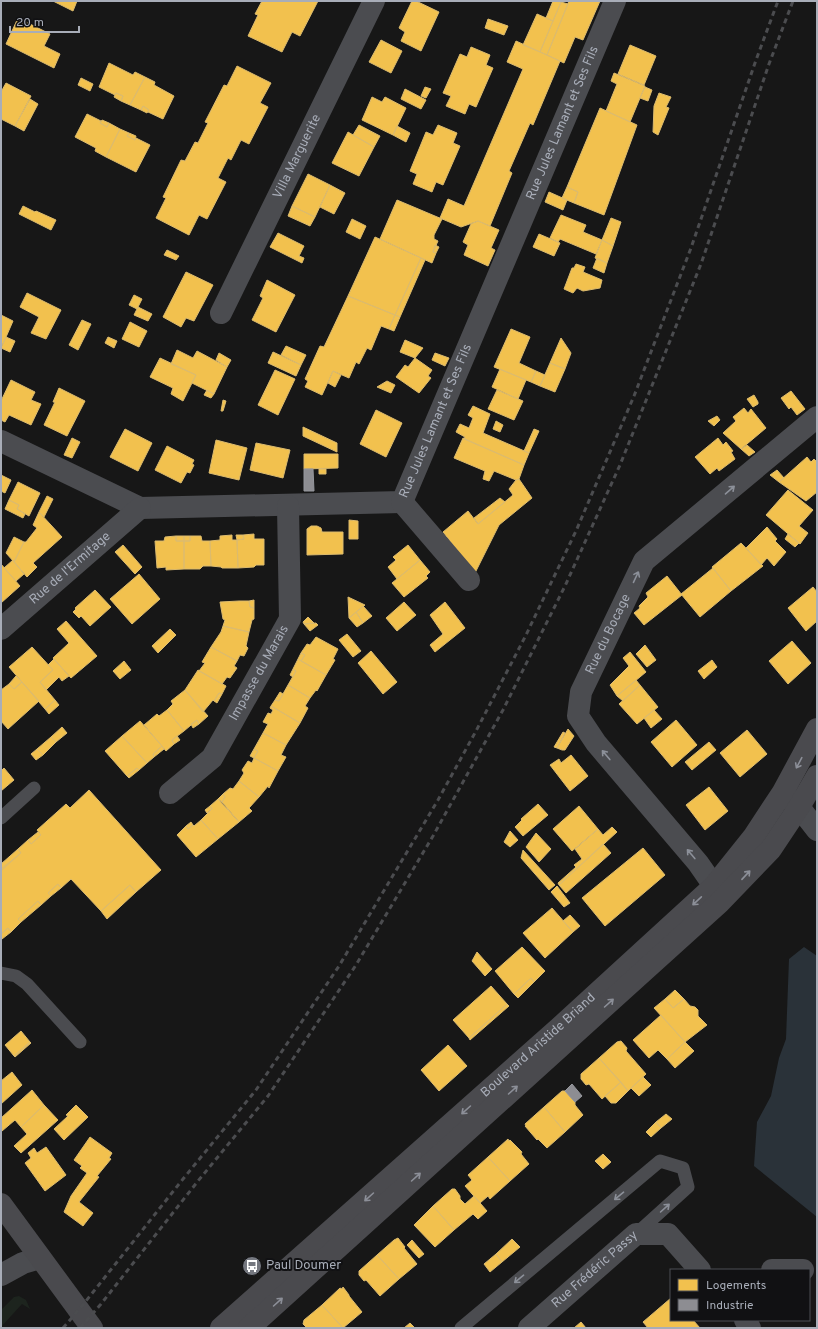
<svg xmlns="http://www.w3.org/2000/svg" width="818" height="1329" font-family="Overpass,sans-serif">
<rect width="100%" height="100%" fill="#171717"/>
<!-- green -->
<path fill="#1d241e" d="M 19,1296 L 26,1300 L 30,1309 L 22,1304 L 1,1327 L 1,1310 L 14,1297 Z"/>
<!-- water -->
<path fill="#2a3239" d="M 804,947 L 817,956 L 817,1217 L 754,1166 L 757,1122 L 771,1096 L 779,1058 L 786,1039 L 789,959 Z"/>
<!-- homes -->
<path fill="#f2c14e" stroke="#dcbb6e" d="M 53,1 L 77,1 L 73,11 Z
M 262,1 L 318,1 L 300,36 L 292,32 L 282,52 L 248,36 L 258,15 L 255,14 Z
M 412,1 L 416,1 L 439,12 L 421,51 L 401,41 L 405,32 L 399,28 Z
M 553,1 L 561,2 L 553,21 L 546,18 Z
M 569,1 L 600,1 L 583,40 L 575,37 L 564,63 L 547,55 Z
M 561,2 L 568,4 L 547,55 L 540,52 Z
M 537,14 L 553,21 L 540,52 L 523,45 Z
M 18,18 L 50,34 L 44,46 L 60,54 L 54,68 L 6,44 Z
M 488,19 L 508,26 L 504,35 L 485,28 Z
M 381,40 L 402,51 L 391,73 L 369,62 Z
M 516,41 L 560,61 L 533,125 L 530,123 L 509,171 L 512,173 L 490,226 L 478,221 L 461,227 L 440,218 L 448,199 L 464,206 L 523,69 L 507,62 Z
M 630,45 L 656,56 L 644,85 L 618,74 Z
M 471,47 L 490,55 L 486,65 L 493,68 L 476,107 L 469,104 L 465,114 L 446,106 L 451,96 L 443,93 L 460,54 L 467,57 Z
M 109,63 L 133,75 L 135,72 L 145,77 L 130,105 L 121,101 L 123,96 L 116,93 L 115,95 L 99,87 Z
M 237,66 L 271,83 L 260,103 L 268,107 L 249,144 L 241,140 L 231,160 L 228,158 L 218,178 L 226,182 L 207,219 L 199,215 L 189,235 L 156,218 L 166,198 L 163,197 L 181,160 L 185,161 L 195,142 L 198,143 L 208,123 L 205,122 L 224,85 L 227,86 Z
M 614,73 L 645,86 L 630,122 L 606,111 L 617,84 L 611,81 Z
M 145,77 L 155,82 L 154,85 L 174,96 L 163,119 L 148,112 L 149,110 L 143,106 L 141,110 L 130,105 Z
M 81,78 L 93,84 L 90,91 L 78,85 Z
M 6,83 L 31,96 L 15,126 L 1,119 L 1,92 Z
M 425,87 L 431,89 L 426,98 L 421,96 Z
M 645,87 L 652,90 L 648,101 L 640,98 Z
M 405,89 L 426,100 L 421,109 L 401,99 Z
M 116,93 L 123,96 L 121,101 L 114,97 Z
M 659,93 L 671,97 L 666,107 L 669,108 L 658,135 L 653,132 L 654,106 Z
M 372,97 L 382,102 L 385,97 L 406,108 L 393,135 L 362,120 Z
M 30,99 L 38,104 L 24,131 L 15,126 Z
M 143,106 L 149,110 L 147,113 L 141,110 Z
M 600,108 L 637,125 L 604,215 L 574,203 L 578,192 L 567,187 Z
M 87,114 L 101,121 L 100,123 L 107,127 L 109,123 L 120,129 L 106,157 L 95,151 L 96,148 L 75,137 Z
M 102,120 L 109,123 L 107,127 L 100,123 Z
M 359,125 L 380,136 L 374,147 L 353,135 Z
M 438,125 L 457,133 L 453,143 L 460,146 L 443,185 L 436,182 L 432,192 L 413,184 L 417,174 L 410,171 L 426,132 L 433,135 Z
M 397,126 L 410,133 L 406,142 L 393,135 Z
M 120,129 L 129,133 L 127,136 L 135,140 L 136,138 L 150,145 L 136,172 L 106,157 Z
M 348,132 L 374,147 L 359,176 L 332,163 Z
M 129,133 L 136,136 L 135,140 L 127,136 Z
M 308,174 L 330,185 L 315,217 L 292,206 Z
M 330,185 L 345,193 L 334,214 L 320,207 Z
M 567,187 L 578,192 L 574,203 L 562,198 Z
M 549,192 L 567,200 L 563,210 L 545,202 Z
M 397,200 L 442,219 L 434,235 L 434,239 L 438,241 L 433,252 L 436,253 L 432,263 L 380,239 Z
M 23,206 L 35,212 L 36,211 L 56,220 L 51,230 L 19,214 Z
M 292,206 L 315,217 L 310,226 L 288,216 Z
M 561,215 L 586,225 L 583,232 L 602,240 L 596,254 L 560,239 L 558,242 L 550,238 Z
M 611,218 L 621,222 L 613,246 L 602,240 Z
M 352,219 L 366,226 L 360,239 L 346,232 Z
M 478,221 L 499,230 L 491,248 L 495,250 L 488,266 L 464,255 L 468,245 L 463,242 L 471,224 Z
M 278,233 L 304,246 L 299,256 L 304,258 L 302,263 L 270,247 Z
M 539,234 L 560,243 L 554,256 L 533,247 Z
M 375,237 L 421,258 L 395,315 L 348,296 Z
M 602,240 L 613,246 L 607,263 L 595,258 Z
M 435,245 L 439,247 L 436,253 L 433,252 Z
M 167,250 L 179,256 L 176,260 L 164,255 Z
M 421,258 L 425,260 L 400,317 L 395,315 Z
M 597,258 L 607,263 L 604,273 L 593,268 Z
M 576,264 L 585,267 L 583,272 L 602,280 L 600,288 L 583,291 L 577,288 L 573,293 L 564,289 L 572,268 L 574,268 Z
M 186,272 L 213,285 L 194,321 L 186,318 L 181,327 L 163,317 Z
M 267,280 L 295,295 L 276,332 L 252,320 L 263,298 L 260,296 Z
M 27,293 L 61,310 L 46,339 L 31,333 L 39,317 L 20,307 Z
M 134,295 L 142,299 L 137,309 L 129,305 Z
M 348,296 L 395,315 L 389,329 L 381,326 L 371,350 L 367,348 L 359,364 L 356,362 L 349,378 L 333,371 L 322,395 L 305,387 L 308,381 L 305,379 L 320,346 L 324,347 Z
M 138,307 L 152,314 L 148,321 L 134,315 Z
M 1,315 L 13,321 L 3,344 L 1,343 Z
M 395,315 L 400,317 L 394,331 L 389,329 Z
M 82,320 L 91,324 L 78,350 L 69,345 Z
M 130,322 L 147,331 L 139,347 L 122,339 Z
M 511,329 L 530,337 L 519,363 L 536,371 L 531,382 L 494,367 Z
M 6,337 L 15,341 L 10,352 L 1,348 Z
M 108,337 L 117,341 L 114,348 L 105,343 Z
M 561,338 L 571,353 L 565,369 L 550,363 Z
M 405,340 L 423,348 L 415,358 L 400,352 Z
M 286,346 L 306,355 L 301,365 L 281,355 Z
M 177,350 L 193,358 L 197,351 L 227,367 L 214,394 L 192,383 L 196,375 L 171,364 Z
M 273,352 L 301,365 L 296,376 L 268,363 Z
M 219,353 L 231,360 L 227,367 L 216,360 Z
M 435,353 L 449,358 L 445,366 L 432,360 Z
M 160,358 L 196,375 L 183,401 L 171,394 L 173,388 L 150,377 Z
M 415,358 L 432,370 L 428,376 L 431,378 L 419,393 L 396,377 L 405,365 L 408,367 Z
M 550,363 L 565,369 L 555,392 L 540,386 Z
M 500,369 L 526,380 L 518,399 L 492,387 Z
M 275,370 L 295,379 L 278,415 L 258,405 Z
M 333,371 L 341,375 L 335,387 L 328,383 Z
M 536,371 L 545,375 L 540,386 L 531,382 Z
M 11,380 L 35,392 L 31,400 L 41,404 L 31,425 L 9,415 L 5,422 L 1,420 L 1,401 Z
M 387,381 L 395,385 L 391,393 L 377,387 Z
M 59,388 L 85,401 L 67,436 L 44,425 L 55,402 L 53,402 Z
M 207,390 L 214,394 L 211,398 L 204,395 Z
M 497,390 L 523,401 L 514,420 L 488,409 Z
M 791,391 L 805,409 L 797,415 L 791,407 L 789,409 L 781,398 Z
M 754,395 L 758,402 L 758,404 L 753,407 L 747,399 Z
M 223,400 L 226,401 L 223,411 L 221,411 Z
M 473,406 L 490,414 L 483,433 L 529,453 L 524,465 L 464,439 L 465,437 L 456,432 L 460,424 L 469,428 L 473,418 L 468,415 Z
M 744,408 L 748,413 L 751,409 L 766,428 L 741,449 L 723,433 L 736,421 L 733,417 Z
M 376,410 L 402,423 L 386,457 L 360,444 Z
M 717,416 L 720,420 L 714,426 L 708,421 Z
M 496,421 L 503,425 L 500,432 L 493,429 Z
M 303,427 L 337,443 L 337,452 L 303,436 Z
M 125,429 L 152,443 L 138,471 L 110,457 Z
M 534,429 L 539,431 L 529,453 L 524,451 Z
M 72,438 L 80,442 L 72,458 L 64,455 Z
M 463,438 L 524,465 L 519,479 L 516,480 L 494,471 L 489,481 L 483,479 L 485,471 L 454,458 Z
M 718,438 L 723,445 L 726,442 L 733,451 L 731,452 L 735,459 L 719,471 L 717,468 L 710,474 L 695,457 Z
M 216,440 L 247,448 L 239,480 L 209,473 Z
M 256,443 L 290,450 L 283,478 L 250,470 Z
M 747,445 L 755,452 L 749,456 L 741,449 Z
M 167,446 L 194,460 L 192,464 L 194,465 L 190,473 L 187,472 L 181,483 L 155,470 Z
M 304,454 L 338,454 L 338,468 L 304,469 Z
M 807,457 L 811,462 L 814,459 L 817,462 L 817,492 L 806,501 L 779,482 Z
M 319,469 L 326,469 L 326,474 L 319,474 Z
M 777,470 L 784,478 L 779,482 L 770,475 Z
M 1,475 L 11,480 L 5,493 L 1,491 Z
M 519,479 L 532,498 L 499,525 L 475,573 L 443,532 L 468,511 L 478,524 L 513,495 L 509,489 L 516,480 Z
M 18,482 L 40,493 L 29,516 L 17,509 L 19,505 L 9,500 Z
M 788,490 L 813,510 L 799,526 L 808,533 L 800,544 L 766,515 Z
M 47,496 L 53,499 L 44,517 L 39,512 Z
M 500,498 L 505,502 L 478,524 L 474,518 Z
M 9,500 L 19,505 L 17,509 L 25,514 L 23,518 L 5,509 Z
M 39,512 L 62,537 L 33,563 L 37,567 L 27,577 L 14,562 L 24,542 L 26,542 L 37,528 L 33,525 Z
M 349,520 L 358,521 L 358,539 L 349,539 Z
M 311,526 L 317,526 L 321,528 L 322,532 L 343,532 L 343,554 L 307,555 L 307,529 Z
M 767,527 L 777,539 L 775,541 L 786,552 L 774,566 L 767,558 L 761,565 L 746,548 Z
M 254,534 L 254,539 L 264,539 L 264,565 L 256,565 L 254,567 L 238,568 L 237,540 L 244,539 L 243,535 Z
M 788,534 L 799,543 L 795,547 L 785,539 Z
M 232,535 L 232,540 L 237,540 L 238,568 L 222,568 L 221,567 L 211,566 L 210,541 L 220,540 L 220,536 Z
M 236,535 L 243,535 L 244,539 L 237,540 Z
M 176,536 L 176,541 L 184,541 L 184,569 L 166,570 L 166,567 L 157,568 L 155,541 L 164,541 L 165,537 Z
M 176,536 L 184,536 L 184,541 L 176,541 Z
M 184,536 L 190,536 L 190,541 L 184,541 Z
M 190,536 L 201,536 L 202,541 L 210,541 L 211,566 L 203,566 L 200,569 L 184,569 L 184,541 L 190,541 Z
M 14,537 L 24,542 L 14,562 L 6,553 Z
M 741,543 L 763,566 L 731,591 L 712,567 Z
M 123,545 L 142,567 L 135,574 L 115,552 Z
M 408,545 L 420,560 L 397,579 L 388,567 L 396,560 L 393,557 Z
M 13,560 L 24,574 L 16,581 L 4,568 Z
M 420,560 L 430,572 L 426,576 L 428,578 L 404,597 L 392,583 Z
M 1,564 L 20,586 L 1,603 Z
M 713,568 L 731,591 L 700,617 L 681,594 Z
M 139,574 L 160,599 L 132,624 L 110,599 Z
M 667,576 L 682,595 L 644,625 L 634,613 L 640,608 L 639,606 L 648,597 L 646,593 Z
M 813,587 L 817,592 L 817,621 L 806,631 L 788,608 Z
M 95,590 L 111,607 L 90,626 L 81,616 L 79,618 L 73,612 L 76,609 L 75,608 Z
M 348,597 L 365,605 L 349,618 Z
M 254,600 L 254,608 L 250,607 L 249,601 Z
M 239,601 L 249,601 L 250,607 L 254,608 L 254,619 L 252,620 L 249,632 L 223,626 L 225,620 L 223,619 L 220,602 Z
M 404,602 L 416,615 L 397,631 L 386,618 Z
M 445,602 L 465,628 L 435,652 L 430,645 L 443,634 L 430,615 Z
M 363,606 L 372,616 L 363,623 L 356,612 Z
M 356,612 L 363,623 L 357,627 L 349,618 Z
M 308,617 L 314,623 L 304,624 L 303,622 Z
M 66,621 L 97,656 L 71,678 L 53,658 L 69,643 L 57,629 Z
M 316,623 L 318,625 L 310,631 L 304,624 Z
M 223,626 L 249,632 L 246,646 L 248,648 L 244,656 L 240,655 L 237,661 L 211,647 L 221,632 Z
M 170,629 L 176,635 L 158,653 L 152,646 Z
M 347,634 L 361,651 L 353,657 L 339,640 Z
M 316,637 L 338,649 L 333,659 L 335,660 L 326,675 L 301,661 L 305,655 L 301,653 L 307,644 L 310,645 Z
M 792,641 L 811,663 L 788,684 L 769,661 Z
M 645,645 L 656,660 L 647,667 L 636,654 Z
M 32,647 L 53,670 L 40,682 L 55,700 L 45,709 L 9,667 Z
M 211,647 L 237,661 L 234,666 L 237,668 L 230,678 L 227,677 L 222,684 L 199,671 L 205,663 L 202,662 Z
M 371,651 L 397,682 L 383,694 L 358,663 Z
M 630,652 L 646,672 L 617,696 L 610,685 L 629,666 L 623,658 Z
M 301,653 L 305,655 L 301,661 L 298,659 Z
M 54,659 L 69,676 L 62,681 L 59,677 L 46,690 L 40,682 L 53,670 L 48,665 Z
M 298,659 L 326,675 L 317,691 L 316,690 L 310,698 L 288,685 L 296,671 L 293,669 Z
M 712,660 L 717,667 L 704,679 L 698,671 Z
M 124,661 L 131,670 L 120,679 L 113,671 Z
M 293,669 L 296,671 L 293,677 L 290,675 Z
M 198,670 L 226,686 L 222,694 L 219,693 L 214,701 L 213,700 L 203,712 L 185,690 Z
M 16,676 L 22,682 L 14,689 L 9,684 Z
M 636,680 L 640,685 L 623,701 L 617,696 Z
M 22,682 L 39,701 L 8,729 L 1,721 L 1,690 L 9,684 L 14,689 Z
M 288,685 L 310,698 L 305,706 L 308,708 L 300,723 L 271,706 L 275,700 L 279,701 Z
M 640,685 L 658,707 L 637,724 L 619,704 Z
M 185,690 L 208,716 L 199,724 L 197,720 L 184,731 L 167,710 L 173,704 L 171,701 Z
M 280,692 L 283,694 L 279,701 L 275,700 Z
M 219,693 L 222,694 L 217,703 L 214,701 Z
M 55,700 L 59,705 L 49,714 L 45,709 Z
M 271,706 L 300,723 L 286,745 L 263,733 L 268,724 L 263,722 L 268,713 L 271,714 L 273,710 L 270,708 Z
M 167,710 L 184,731 L 172,740 L 174,744 L 166,751 L 144,725 L 157,714 L 159,716 Z
M 654,710 L 662,719 L 651,728 L 644,718 Z
M 197,720 L 199,724 L 193,728 L 191,724 Z
M 676,720 L 697,745 L 672,767 L 651,742 Z
M 140,721 L 162,746 L 153,754 L 154,757 L 147,763 L 122,736 Z
M 62,727 L 67,733 L 56,742 L 51,737 Z
M 568,729 L 574,736 L 565,750 L 562,750 L 557,748 Z
M 747,730 L 767,754 L 740,777 L 720,753 Z
M 563,732 L 565,733 L 557,748 L 554,747 Z
M 263,733 L 286,745 L 281,755 L 286,757 L 278,771 L 254,758 L 258,751 L 254,749 Z
M 122,736 L 147,763 L 139,770 L 137,768 L 127,776 L 105,751 Z
M 177,736 L 180,740 L 174,744 L 172,740 Z
M 51,737 L 56,742 L 43,755 L 37,749 Z
M 709,742 L 716,750 L 692,770 L 685,762 Z
M 162,746 L 164,749 L 154,757 L 153,754 Z
M 37,749 L 43,755 L 36,760 L 31,754 Z
M 254,749 L 258,751 L 254,758 L 250,756 Z
M 571,755 L 588,776 L 570,791 L 550,765 L 559,759 L 561,763 Z
M 254,758 L 278,771 L 269,788 L 268,786 L 259,797 L 239,781 L 244,773 L 242,770 L 248,761 L 252,763 Z
M 4,768 L 14,780 L 1,791 L 1,771 Z
M 137,768 L 139,770 L 129,778 L 127,776 Z
M 239,781 L 259,797 L 249,808 L 252,811 L 239,822 L 222,802 L 225,797 L 223,794 L 230,788 L 233,789 Z
M 709,787 L 728,811 L 705,830 L 686,805 Z
M 89,790 L 161,870 L 136,892 L 130,885 L 101,911 L 71,879 L 61,888 L 58,884 L 48,893 L 51,896 L 41,905 L 38,901 L 18,919 L 21,922 L 11,932 L 8,928 L 1,934 L 1,869 L 21,853 L 18,849 L 28,840 L 31,844 L 41,835 L 37,830 L 66,804 L 70,808 Z
M 223,794 L 225,797 L 222,802 L 218,799 Z
M 218,799 L 239,822 L 218,839 L 201,820 L 212,809 L 210,806 Z
M 538,804 L 548,815 L 523,836 L 515,827 L 522,820 L 521,819 Z
M 210,806 L 212,809 L 207,813 L 205,810 Z
M 579,806 L 598,829 L 572,851 L 553,829 Z
M 201,820 L 218,839 L 196,857 L 177,835 L 186,826 L 188,829 L 193,825 L 194,826 Z
M 191,822 L 193,825 L 188,829 L 186,826 Z
M 612,827 L 617,832 L 559,885 L 558,883 L 576,867 L 574,865 L 582,859 L 575,849 L 598,829 L 603,835 Z
M 510,831 L 518,840 L 510,847 L 504,842 Z
M 38,832 L 41,835 L 31,844 L 28,840 Z
M 536,833 L 551,849 L 539,862 L 526,847 Z
M 603,844 L 611,853 L 566,893 L 559,885 Z
M 643,848 L 665,875 L 605,926 L 582,898 Z
M 18,849 L 21,853 L 2,870 L 1,864 Z
M 523,850 L 555,885 L 549,890 L 521,858 Z
M 58,884 L 61,888 L 51,896 L 48,893 Z
M 130,885 L 136,892 L 107,919 L 101,911 Z
M 557,886 L 570,903 L 564,907 L 551,892 Z
M 38,901 L 41,905 L 21,922 L 18,919 Z
M 552,908 L 573,932 L 545,958 L 523,933 Z
M 570,915 L 580,926 L 573,932 L 563,921 Z
M 8,928 L 11,932 L 2,939 L 1,934 Z
M 522,947 L 545,971 L 534,982 L 531,978 L 514,994 L 495,971 Z
M 477,952 L 492,969 L 485,976 L 472,961 Z
M 531,978 L 534,982 L 518,998 L 514,994 Z
M 491,986 L 507,1004 L 469,1038 L 453,1020 Z
M 675,990 L 684,999 L 673,1008 L 665,999 Z
M 665,999 L 673,1008 L 684,999 L 690,1006 L 695,1007 L 698,1010 L 698,1016 L 707,1025 L 685,1042 L 654,1008 Z
M 507,1004 L 509,1006 L 470,1040 L 469,1038 Z
M 661,1015 L 685,1042 L 667,1059 L 658,1050 L 649,1058 L 633,1040 Z
M 21,1031 L 30,1042 L 14,1056 L 5,1045 Z
M 621,1041 L 627,1048 L 626,1051 L 646,1074 L 628,1091 L 599,1058 L 617,1042 Z
M 30,1042 L 31,1043 L 15,1057 L 14,1056 Z
M 685,1042 L 694,1051 L 675,1068 L 667,1059 Z
M 448,1045 L 467,1066 L 439,1091 L 421,1070 Z
M 599,1058 L 621,1082 L 602,1099 L 589,1084 L 586,1085 L 581,1079 L 581,1074 Z
M 12,1072 L 22,1085 L 1,1104 L 1,1081 Z
M 643,1077 L 651,1085 L 639,1096 L 631,1088 Z
M 621,1082 L 628,1091 L 616,1103 L 611,1103 L 605,1096 Z
M 32,1090 L 44,1105 L 21,1127 L 15,1120 L 2,1131 L 1,1118 Z
M 562,1091 L 565,1091 L 575,1102 L 575,1105 L 583,1115 L 565,1132 L 544,1107 Z
M 44,1105 L 58,1120 L 21,1153 L 14,1146 L 27,1134 L 21,1127 Z
M 76,1105 L 88,1117 L 64,1140 L 54,1129 L 68,1116 L 66,1115 Z
M 544,1107 L 565,1132 L 547,1148 L 538,1139 L 537,1140 L 525,1126 L 526,1126 L 525,1124 Z
M 666,1114 L 672,1119 L 661,1128 L 656,1122 Z
M 656,1122 L 661,1128 L 651,1137 L 646,1132 Z
M 90,1137 L 112,1153 L 109,1158 L 111,1159 L 97,1176 L 99,1177 L 79,1202 L 93,1213 L 83,1226 L 64,1212 L 71,1196 L 87,1173 L 80,1168 L 82,1166 L 74,1160 Z
M 508,1139 L 509,1141 L 510,1140 L 522,1152 L 521,1154 L 529,1164 L 510,1181 L 488,1157 Z
M 46,1147 L 66,1175 L 45,1191 L 25,1163 L 31,1158 L 28,1153 L 34,1148 L 37,1153 Z
M 603,1154 L 611,1162 L 603,1169 L 595,1161 Z
M 488,1157 L 510,1181 L 490,1199 L 488,1196 L 480,1203 L 465,1186 L 472,1180 L 468,1175 Z
M 452,1189 L 455,1189 L 460,1196 L 460,1199 L 465,1204 L 474,1196 L 487,1211 L 478,1219 L 473,1214 L 454,1230 L 433,1206 Z
M 433,1206 L 454,1230 L 435,1247 L 414,1225 Z
M 398,1238 L 405,1247 L 404,1248 L 417,1264 L 399,1279 L 377,1255 L 394,1240 Z
M 512,1239 L 520,1247 L 502,1262 L 496,1254 Z
M 412,1240 L 424,1254 L 419,1258 L 407,1245 Z
M 496,1254 L 502,1262 L 490,1272 L 484,1264 Z
M 377,1255 L 399,1279 L 380,1296 L 366,1280 L 364,1281 L 359,1275 L 359,1271 Z
M 343,1287 L 349,1295 L 349,1296 L 362,1312 L 343,1328 L 322,1305 L 340,1288 L 342,1289 Z
M 671,1298 L 671,1320 L 693,1320 L 700,1328 L 648,1328 L 643,1322 Z
M 322,1305 L 343,1328 L 307,1328 L 303,1324 L 304,1320 Z
M 581,1322 L 586,1328 L 574,1328 Z
M 410,1323 L 415,1328 L 404,1328 Z"/>
<!-- industry -->
<path fill="#8d8d92" stroke="#95979d" d="M 304,469 L 313,469 L 314,491 L 304,491 Z
M 572,1084 L 582,1096 L 575,1102 L 565,1091 Z"/>
<g fill="none" stroke-linecap="round" stroke-linejoin="round">
<!-- service -->
<path stroke="#4b4c50" stroke-width="13" d="M 1,818 L 34,788
M 1,973 L 16,976 L 27,984 L 80,1042
M 461,1328 L 660,1161 L 683,1168 L 688,1187 L 636,1234"/>
<!-- minor -->
<g stroke="#4b4c50" stroke-width="22">
<path id="s1" d="M 221,313 L 374,1"/>
<path id="s2" d="M 1,441 L 140,508 L 402,502 L 615,1"/>
<path d="M 402,502 L 469,580"/>
<path id="s3" d="M 1,629 L 140,508"/>
<path id="s4" d="M 170,793 L 212,758 L 290,619 L 288,506"/>
<path d="M 786,795 L 799,807 L 817,830"/>
<path d="M 772,1270 L 803,1270"/>
<path d="M 1,1275 L 23,1263 L 40,1258"/>
<path d="M 745,1320 L 750,1328"/>
<path id="s5" d="M 529,1328 L 636,1234 L 668,1234 L 700,1270"/>
</g>
<!-- tertiary -->
<path stroke="#4b4c50" stroke-width="22" id="s6" d="M 714,886 L 698,863 L 596,743 L 578,716 L 581,692 L 644,561 L 817,417"/>
<!-- secondary -->
<g stroke="#4a4a4e" stroke-width="22">
<path d="M 1,1204 L 92,1328"/>
<path id="s7" d="M 221,1328 L 559,1028 L 714,886 L 754,836 L 783,792 L 817,729"/>
<path d="M 249,1328 L 719,903 L 771,849 L 799,807 L 817,776"/>
</g>
<!-- rail -->
<path stroke="#4b4c4f" stroke-width="3" stroke-dasharray="5 4" stroke-linecap="butt" d="M 63,1328 L 82,1306 L 183,1179 L 256,1090 L 339,966 L 438,800 L 476,731 L 525,637 L 576,531 L 634,396 L 691,248 L 756,60 L 778,1
M 80,1328 L 101,1304 L 198,1181 L 268,1096 L 356,965 L 433,836 L 503,710 L 565,586 L 620,465 L 701,264 L 769,64 L 793,1"/>
</g>
<!-- one-way arrows -->
<defs><path id="oneway-shaft" d="M-6 0H5M1.5-3L5.5 0L1.5 3" fill="none" stroke-width="1.6" stroke-linecap="round" stroke-linejoin="round"/></defs>
<g stroke="#8c9099">
<use href="#oneway-shaft" transform="translate(730 490) rotate(-41)"/>
<use href="#oneway-shaft" transform="translate(636 577) rotate(-65)"/>
<use href="#oneway-shaft" transform="translate(606 755) rotate(-130)"/>
<use href="#oneway-shaft" transform="translate(691 854) rotate(-130)"/>
<use href="#oneway-shaft" transform="translate(619 1196) rotate(140)"/>
<use href="#oneway-shaft" transform="translate(665 1208) rotate(-42)"/>
<use href="#oneway-shaft" transform="translate(519 1279) rotate(140)"/>
</g>
<g stroke="#8c8f98">
<use href="#oneway-shaft" transform="translate(799 763) rotate(118)"/>
<use href="#oneway-shaft" transform="translate(746 875) rotate(-47)"/>
<use href="#oneway-shaft" transform="translate(697 901) rotate(137)"/>
<use href="#oneway-shaft" transform="translate(609 1003) rotate(-42)"/>
<use href="#oneway-shaft" transform="translate(513 1090) rotate(-42)"/>
<use href="#oneway-shaft" transform="translate(466 1110) rotate(138)"/>
<use href="#oneway-shaft" transform="translate(416 1177) rotate(-42)"/>
<use href="#oneway-shaft" transform="translate(369 1197) rotate(138)"/>
<use href="#oneway-shaft" transform="translate(278 1302) rotate(-42)"/>
</g>
<!-- icons -->
<defs>
<symbol id="bus-disc" viewBox="-11 -11 22 22"><circle r="9.5" fill="#757880" stroke="#111113"/><path d="M-5-6H5V4H4V6H2V4H-2V6H-4V4H-5ZM-3.5-4V0h7V-4ZM-3.5 1.2v1.5H-2V1.2ZM2 1.2v1.5H3.5V1.2Z" fill="#fff"/></symbol>
</defs>
<g fill-rule="evenodd">
<use href="#bus-disc" x="241" y="1255" width="22" height="22"/>
</g>
<g text-anchor="middle" dominant-baseline="central" stroke-width="4" stroke-linejoin="round" paint-order="stroke">
<!-- street labels -->
<g font-size="13" fill="#a8adb8" stroke="#111113">
<text stroke="none"><textPath href="#s2" startOffset="828">Rue Jules Lamant et Ses Fils</textPath></text>
<text stroke="none"><textPath href="#s1" startOffset="174">Villa Marguerite</textPath></text>
<text stroke="none"><textPath href="#s2" startOffset="504">Rue Jules Lamant et Ses Fils</textPath></text>
<text stroke="none"><textPath href="#s3" startOffset="92">Rue de l'Ermitage</textPath></text>
<text stroke="none"><textPath href="#s6" startOffset="306">Rue du Bocage</textPath></text>
<text stroke="none"><textPath href="#s4" startOffset="152">Impasse du Marais</textPath></text>
<text stroke="none"><textPath href="#s7" startOffset="425">Boulevard Aristide Briand</textPath></text>
<text stroke="none"><textPath href="#s5" startOffset="88">Rue Frédéric Passy</textPath></text>
</g>
<!-- poi labels -->
<g font-size="13" fill="#a8adb8" stroke="#111113" text-anchor="start">
<text x="266" y="1266">Paul Doumer</text>
</g>
</g>
<!-- border -->
<rect width="818" height="1329" fill="none" stroke="#a8adb8" stroke-width="4"/>
<!-- legend -->
<rect x="670" y="1269" width="140" height="52" fill="#111113" stroke="#4d4f55"/>
<rect x="678" y="1279" width="20" height="12" fill="#f2c14e" stroke="#4d4f55"/>
<text x="706" y="1289" font-size="12" fill="#a8adb8">Logements</text>
<rect x="678" y="1299" width="20" height="12" fill="#8d8d92" stroke="#4d4f55"/>
<text x="706" y="1309" font-size="12" fill="#a8adb8">Industrie</text>
<!-- scale -->
<path d="M10 26v6h69v-6" fill="none" stroke="#a8adb8" stroke-width="2"/>
<text x="16" y="26" font-size="12" fill="#a8adb8" stroke="#111113" stroke-width="3" paint-order="stroke">20 m</text>
</svg>
